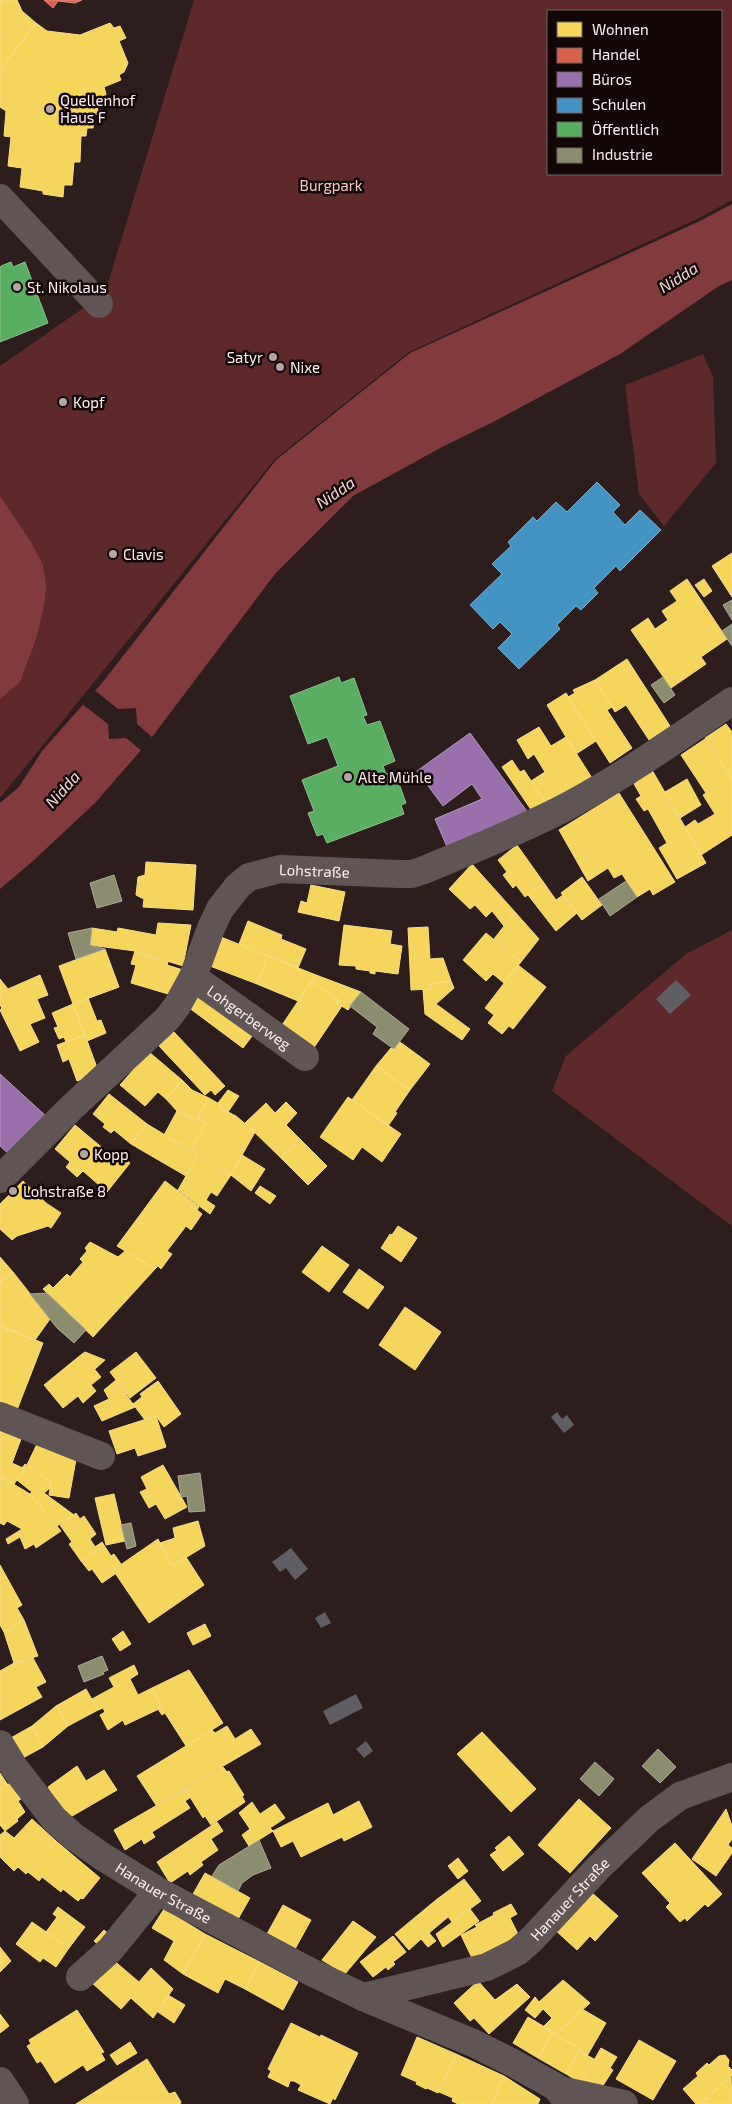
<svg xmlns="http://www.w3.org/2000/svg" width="732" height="2104" font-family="'Exo 2',sans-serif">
<rect width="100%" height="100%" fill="#2d1d1d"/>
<!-- green -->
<path fill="#5e292b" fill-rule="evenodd" d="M 194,0 L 732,0 L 732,200 L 699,218 L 409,352 L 275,459 L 0,798 L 0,366 L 105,293 ZM 548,11 L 721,11 L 721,174 L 548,174 Z
M 703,354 L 713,377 L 716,463 L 664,526 L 639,494 L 625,385 Z
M 732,930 L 732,1226 L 552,1091 L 566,1056 L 686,954 Z"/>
<!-- water -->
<path fill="#823b3d" d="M 732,204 L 732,280 L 719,286 L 620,354 L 495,421 L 442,447 L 353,496 L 275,574 L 149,741 L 95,803 L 34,860 L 0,889 L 0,803 L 19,787 L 42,751 L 102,683 L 276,460 L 410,353 L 700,221 Z
M 0,496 L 31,542 L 43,565 L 46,587 L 44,606 L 36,639 L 20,682 L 0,699 Z"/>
<!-- pier -->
<path fill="#2d1d1d" d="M 93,689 L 118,709 L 136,708 L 137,724 L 154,739 L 143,752 L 126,738 L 109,739 L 108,724 L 81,703 Z"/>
<!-- homes -->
<path fill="#f6d55c" stroke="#f8dd88" d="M 0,0 L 17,0 L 22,11 L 36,23 L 0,70 Z
M 36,23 L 47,31 L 80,35 L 110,23 L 114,28 L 120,26 L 126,38 L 119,41 L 128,63 L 124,72 L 119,75 L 121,80 L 104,87 L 106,94 L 103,104 L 97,107 L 99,113 L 94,116 L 93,128 L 87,128 L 86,136 L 81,136 L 80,162 L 74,162 L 72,185 L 64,185 L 63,197 L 43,194 L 43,191 L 20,187 L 22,168 L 8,166 L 11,137 L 4,136 L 6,111 L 0,107 L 0,70 Z
M 732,553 L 732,597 L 712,566 Z
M 687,579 L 727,639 L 701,657 L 706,664 L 671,688 L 631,630 L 648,618 L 655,629 L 668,620 L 662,611 L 677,601 L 670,591 Z
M 704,579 L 712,591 L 704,597 L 695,585 Z
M 627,659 L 670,726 L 649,740 L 626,705 L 615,712 L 595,680 Z
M 595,680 L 612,707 L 607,710 L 632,748 L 610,763 L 568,697 L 575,693 L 573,690 Z
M 566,693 L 596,741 L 576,754 L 547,705 Z
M 726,724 L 732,732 L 732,779 L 705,738 Z
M 539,727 L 551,746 L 566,737 L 592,778 L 547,805 L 531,781 L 545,772 L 534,754 L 528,759 L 517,740 Z
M 705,739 L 732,779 L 732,835 L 701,855 L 685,827 L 695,820 L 698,824 L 715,814 L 703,795 L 706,793 L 681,755 Z
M 512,760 L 520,772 L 524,770 L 547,805 L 534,814 L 502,767 Z
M 652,770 L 706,863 L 677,879 L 659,848 L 667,843 L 648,809 L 644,811 L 636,799 L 641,796 L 634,784 Z
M 687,779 L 701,805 L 680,818 L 665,792 Z
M 619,793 L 675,882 L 653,895 L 650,889 L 637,897 L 622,874 L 614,878 L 608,868 L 588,881 L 559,830 Z
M 517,845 L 544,883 L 525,897 L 516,885 L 513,888 L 503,875 L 507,872 L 498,860 Z
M 146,862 L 196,865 L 193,910 L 143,907 L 144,899 L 136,895 L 138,877 L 145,875 Z
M 472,864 L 515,912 L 504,926 L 492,911 L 486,917 L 475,905 L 470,909 L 449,889 Z
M 582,877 L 602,905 L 582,920 L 561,893 Z
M 544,883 L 556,900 L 563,895 L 577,913 L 556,931 L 528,895 Z
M 311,885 L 345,892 L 339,921 L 298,912 L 301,901 L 307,903 Z
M 515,912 L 539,939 L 521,962 L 494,939 Z
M 248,921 L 282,935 L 281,939 L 306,949 L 298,968 L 239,944 Z
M 158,923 L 191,925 L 183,966 L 135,951 L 90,945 L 92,928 L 117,932 L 118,928 L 156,935 Z
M 344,925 L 392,931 L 390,944 L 402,946 L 398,974 L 375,971 L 375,974 L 370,973 L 370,971 L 356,969 L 356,966 L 339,965 Z
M 428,927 L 430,959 L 443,958 L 451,981 L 430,984 L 430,989 L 411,990 L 408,928 Z
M 486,933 L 521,962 L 504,983 L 493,974 L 486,981 L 463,960 Z
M 221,937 L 268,956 L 257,984 L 210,966 Z
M 105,949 L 119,987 L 73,1004 L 59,966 Z
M 135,951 L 168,962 L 167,965 L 183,970 L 175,996 L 131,983 L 136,965 L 131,964 Z
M 268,956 L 316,975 L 298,1001 L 257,984 Z
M 518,965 L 546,987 L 513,1029 L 509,1026 L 502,1034 L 488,1023 L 494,1015 L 485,1008 Z
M 40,975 L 48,995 L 37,999 L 45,1018 L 30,1024 L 39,1042 L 20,1051 L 0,1010 L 2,1008 L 0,1005 L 0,979 L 8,989 Z
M 316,975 L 361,992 L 348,1010 L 337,1003 L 339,1000 L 311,982 Z
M 451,981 L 454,988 L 436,1004 L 470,1029 L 462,1040 L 425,1014 L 423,990 L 430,989 L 430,984 Z
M 311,982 L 339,1000 L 337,1003 L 342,1006 L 311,1052 L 278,1031 Z
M 201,990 L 256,1031 L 243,1048 L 188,1007 Z
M 88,998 L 97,1021 L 101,1020 L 106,1033 L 87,1041 L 73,1004 Z
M 73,1004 L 85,1035 L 66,1042 L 64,1037 L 59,1039 L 54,1028 L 58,1027 L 52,1013 Z
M 173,1031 L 225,1086 L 215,1095 L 211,1090 L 205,1095 L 159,1046 Z
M 85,1035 L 99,1073 L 77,1081 L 69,1059 L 63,1062 L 57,1045 Z
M 400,1042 L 430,1064 L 410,1090 L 376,1066 L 391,1048 L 394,1049 Z
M 149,1052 L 182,1080 L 166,1099 L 158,1092 L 145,1106 L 120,1085 Z
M 376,1066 L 410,1090 L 395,1112 L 397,1113 L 388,1126 L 352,1100 Z
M 182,1080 L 192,1090 L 209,1098 L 196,1121 L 177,1111 L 166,1099 Z
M 228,1090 L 239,1096 L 228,1112 L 220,1108 L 221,1105 L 218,1103 Z
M 109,1094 L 147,1124 L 131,1144 L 114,1130 L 111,1133 L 103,1127 L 105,1124 L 93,1114 Z
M 348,1097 L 401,1134 L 382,1162 L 362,1147 L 353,1160 L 320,1137 Z
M 209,1098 L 221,1105 L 220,1108 L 236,1116 L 255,1132 L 231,1175 L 191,1150 L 206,1123 L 197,1118 Z
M 286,1102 L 297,1113 L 286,1125 L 300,1139 L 281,1158 L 245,1123 L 266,1103 L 275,1113 Z
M 177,1111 L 196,1121 L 197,1118 L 206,1123 L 191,1150 L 164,1135 Z
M 147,1124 L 198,1155 L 186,1176 L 131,1144 Z
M 75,1125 L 111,1155 L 115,1150 L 130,1163 L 107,1192 L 83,1171 L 77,1177 L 66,1167 L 70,1162 L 55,1149 Z
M 300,1139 L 327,1166 L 308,1185 L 281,1158 Z
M 198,1155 L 231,1175 L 217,1196 L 211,1192 L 206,1200 L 215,1206 L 210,1214 L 178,1190 Z
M 242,1155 L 265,1169 L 251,1191 L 231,1175 Z
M 23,1181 L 46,1203 L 61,1213 L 51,1228 L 48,1226 L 17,1236 L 12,1240 L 0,1229 L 0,1204 Z
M 165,1181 L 199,1207 L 197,1210 L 202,1214 L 191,1230 L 186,1226 L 167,1251 L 172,1254 L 161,1269 L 158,1266 L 155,1269 L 117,1246 Z
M 260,1186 L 276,1196 L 270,1204 L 255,1193 Z
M 398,1226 L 417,1238 L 401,1262 L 381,1248 L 390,1234 L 392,1235 Z
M 90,1242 L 118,1257 L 125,1251 L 155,1269 L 93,1337 L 43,1289 L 49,1284 L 53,1288 L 67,1274 L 70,1277 L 83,1262 L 80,1259 L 87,1251 L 85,1248 Z
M 322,1246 L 349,1265 L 329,1292 L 302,1272 Z
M 0,1257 L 13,1272 L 2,1280 L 0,1284 Z
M 359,1269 L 384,1287 L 368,1309 L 343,1292 Z
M 13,1272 L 50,1319 L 35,1340 L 0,1326 L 0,1284 L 2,1280 Z
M 405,1307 L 441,1332 L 415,1370 L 379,1345 Z
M 0,1326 L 43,1343 L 15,1415 L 0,1409 Z
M 85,1352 L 105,1360 L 95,1369 L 82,1354 Z
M 136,1352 L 156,1378 L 130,1398 L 110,1372 Z
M 82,1354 L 101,1377 L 91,1385 L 96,1391 L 83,1403 L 78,1396 L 63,1408 L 44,1385 Z
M 116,1380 L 135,1407 L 102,1421 L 94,1406 L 109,1399 L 104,1390 Z
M 158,1381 L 181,1414 L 164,1427 L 156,1416 L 145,1420 L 133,1404 L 142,1397 L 140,1394 Z
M 156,1416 L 166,1447 L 138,1456 L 135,1448 L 117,1454 L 109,1431 Z
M 0,1431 L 21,1439 L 12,1463 L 25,1469 L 14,1484 L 0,1476 Z
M 37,1444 L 77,1454 L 69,1498 L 49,1495 L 51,1482 L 27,1465 Z
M 25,1464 L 51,1482 L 50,1488 L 44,1493 L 74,1515 L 57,1526 L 30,1494 L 32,1492 L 17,1480 L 25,1469 L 22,1468 Z
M 163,1465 L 187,1507 L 165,1519 L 156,1504 L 149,1508 L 140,1492 L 147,1489 L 141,1477 Z
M 0,1476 L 30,1494 L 61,1531 L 36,1548 L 34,1544 L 25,1549 L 20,1537 L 8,1544 L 6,1539 L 22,1529 L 7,1521 L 4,1525 L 0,1523 Z
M 114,1494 L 125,1541 L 106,1545 L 95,1498 Z
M 76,1513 L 80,1519 L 84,1516 L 96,1534 L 90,1539 L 97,1550 L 81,1561 L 69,1544 L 72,1542 L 60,1525 Z
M 198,1521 L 205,1546 L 172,1566 L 160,1543 L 175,1538 L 173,1528 Z
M 158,1539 L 172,1566 L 186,1557 L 204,1585 L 149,1623 L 113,1570 Z
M 102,1542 L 111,1556 L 114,1554 L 121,1564 L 113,1570 L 115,1574 L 102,1583 L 92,1569 L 89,1571 L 81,1561 L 97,1550 L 95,1547 Z
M 0,1565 L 22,1605 L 17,1608 L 24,1620 L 4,1632 L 0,1625 Z
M 24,1620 L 38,1656 L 14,1663 L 4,1632 Z
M 205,1624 L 211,1636 L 193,1645 L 187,1633 Z
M 123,1631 L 131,1644 L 120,1651 L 112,1639 Z
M 33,1658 L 46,1682 L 36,1687 L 42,1697 L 0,1720 L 0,1671 L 14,1663 Z
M 134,1665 L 138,1674 L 130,1679 L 138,1695 L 152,1688 L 161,1708 L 125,1725 L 123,1720 L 108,1730 L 100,1715 L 105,1712 L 103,1708 L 98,1710 L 92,1699 L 114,1687 L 109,1678 Z
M 189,1670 L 223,1723 L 186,1746 L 165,1713 L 162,1715 L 158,1709 L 161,1708 L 152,1688 Z
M 86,1689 L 98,1710 L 68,1726 L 56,1706 Z
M 56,1706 L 68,1726 L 43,1747 L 32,1726 Z
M 32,1726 L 43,1747 L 21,1759 L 9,1739 Z
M 227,1726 L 235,1739 L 251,1729 L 261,1744 L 156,1805 L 137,1776 L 212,1730 L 215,1733 Z
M 482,1732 L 536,1789 L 511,1812 L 457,1754 Z
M 77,1766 L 86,1781 L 104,1770 L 117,1790 L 67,1819 L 48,1787 Z
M 223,1767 L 227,1772 L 229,1771 L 244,1795 L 242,1796 L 245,1802 L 211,1825 L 205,1816 L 203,1818 L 185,1789 Z
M 0,1773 L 8,1785 L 0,1790 Z
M 10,1783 L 21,1799 L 18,1801 L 25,1812 L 17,1819 L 18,1821 L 5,1831 L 0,1825 L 0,1790 Z
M 185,1789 L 191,1797 L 185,1801 L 190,1808 L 152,1832 L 155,1837 L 144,1844 L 142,1839 L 125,1850 L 114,1830 Z
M 579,1799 L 611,1828 L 570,1873 L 538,1845 Z
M 359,1801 L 372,1827 L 344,1841 L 342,1837 L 301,1857 L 293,1841 L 281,1847 L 273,1831 L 328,1803 L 333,1815 Z
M 252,1802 L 260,1814 L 275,1804 L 285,1818 L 270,1828 L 273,1831 L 249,1846 L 242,1835 L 250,1829 L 239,1813 Z
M 726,1809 L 732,1826 L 732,1839 L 728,1845 L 732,1848 L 732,1853 L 716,1876 L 692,1859 Z
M 32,1819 L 56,1841 L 26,1874 L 18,1867 L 14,1871 L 0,1857 L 0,1835 L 5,1831 L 14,1838 Z
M 217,1822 L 223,1831 L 211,1839 L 218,1850 L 201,1862 L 203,1865 L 190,1875 L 188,1871 L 170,1883 L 157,1862 Z
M 509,1836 L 524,1854 L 503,1871 L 490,1855 L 497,1850 L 495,1848 Z
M 56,1841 L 100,1878 L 83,1899 L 81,1898 L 78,1901 L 63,1889 L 61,1892 L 42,1877 L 39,1881 L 28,1872 Z
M 675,1843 L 722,1894 L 708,1907 L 705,1904 L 687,1921 L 685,1918 L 680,1922 L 666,1907 L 670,1903 L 642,1873 Z
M 458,1858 L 468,1871 L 458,1879 L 448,1866 Z
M 205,1873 L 250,1898 L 238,1919 L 193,1894 Z
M 464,1879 L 481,1901 L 452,1922 L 436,1900 Z
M 590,1891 L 618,1916 L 595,1941 L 590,1936 L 577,1950 L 554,1929 Z
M 436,1900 L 448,1917 L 429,1933 L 436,1941 L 428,1947 L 421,1939 L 409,1950 L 395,1934 Z
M 511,1904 L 517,1914 L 510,1918 L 519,1936 L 473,1960 L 461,1935 L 477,1927 L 475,1925 L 494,1915 L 493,1913 Z
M 283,1905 L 311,1920 L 295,1949 L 267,1934 Z
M 58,1907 L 85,1927 L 69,1948 L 46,1932 L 57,1917 L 53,1914 Z
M 164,1909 L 205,1934 L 183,1974 L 164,1960 L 174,1941 L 152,1928 Z
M 470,1909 L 479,1921 L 443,1947 L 436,1934 Z
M 353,1921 L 376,1937 L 345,1974 L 322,1960 Z
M 32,1922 L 69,1948 L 56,1967 L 43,1958 L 40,1962 L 16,1944 Z
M 104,1930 L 112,1937 L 102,1948 L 94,1941 Z
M 205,1934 L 260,1962 L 245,1989 L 225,1979 L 218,1993 L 183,1974 Z
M 393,1936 L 406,1952 L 393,1962 L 395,1964 L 388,1970 L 386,1967 L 373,1977 L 360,1962 Z
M 0,1947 L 11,1961 L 0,1972 Z
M 112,1959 L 139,1982 L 151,1968 L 173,1989 L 153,2018 L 131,1998 L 121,2009 L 91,1982 Z
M 260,1962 L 298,1982 L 283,2010 L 245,1989 Z
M 563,1980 L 590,2003 L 555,2035 L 543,2027 L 552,2018 L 543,2009 L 535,2018 L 525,2010 L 535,1997 L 539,2002 Z
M 478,1981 L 495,2000 L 517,1984 L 530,1997 L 489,2034 L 474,2018 L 470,2021 L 454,2003 Z
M 168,1995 L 185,2005 L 174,2023 L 158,2012 Z
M 582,2009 L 606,2023 L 587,2056 L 579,2051 L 580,2049 L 555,2035 Z
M 77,2010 L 104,2052 L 101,2053 L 105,2060 L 87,2071 L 83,2065 L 55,2083 L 41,2061 L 37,2063 L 27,2046 L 31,2044 L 29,2040 Z
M 0,2014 L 9,2026 L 0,2033 Z
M 528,2017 L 553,2032 L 538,2058 L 513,2043 Z
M 291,2023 L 320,2037 L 321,2035 L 358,2053 L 335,2100 L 333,2098 L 330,2104 L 298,2090 L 301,2085 L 294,2081 L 290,2081 L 288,2087 L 268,2077 L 271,2071 L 268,2069 Z
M 552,2033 L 580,2049 L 566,2074 L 538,2058 Z
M 417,2037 L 456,2054 L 438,2093 L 427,2088 L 426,2089 L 416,2084 L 417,2082 L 401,2075 Z
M 639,2040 L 676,2061 L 653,2100 L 616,2079 Z
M 130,2042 L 137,2053 L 117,2065 L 110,2055 Z
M 601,2048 L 617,2057 L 610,2068 L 613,2070 L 602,2087 L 581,2083 Z
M 579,2051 L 594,2059 L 581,2083 L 566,2074 Z
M 456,2054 L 504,2076 L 492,2104 L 458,2104 L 452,2101 L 453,2098 L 439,2092 Z
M 725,2055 L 729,2060 L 728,2066 L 732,2070 L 732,2075 L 700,2104 L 696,2104 L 683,2089 L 698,2076 L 696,2073 L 707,2063 L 709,2065 L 719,2056 Z
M 147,2059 L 169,2094 L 175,2092 L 181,2102 L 180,2104 L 76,2104 Z
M 504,2076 L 540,2099 L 538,2104 L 492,2104 Z
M 731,2076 L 732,2104 L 700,2104 Z"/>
<!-- shops -->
<path fill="#d6604d" stroke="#e28b7e" d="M 44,0 L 82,0 L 75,3 L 58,1 L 53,8 Z"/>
<!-- offices -->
<path fill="#9970ab" stroke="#b796c0" d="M 470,733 L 526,810 L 525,817 L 448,849 L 435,819 L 482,799 L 472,784 L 443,806 L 417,771 Z
M 0,1074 L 46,1116 L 11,1156 L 0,1146 Z"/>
<!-- schools -->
<path fill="#4393c3" stroke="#7bafd0" d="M 597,482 L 620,505 L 613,512 L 625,525 L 640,510 L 661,530 L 620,571 L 616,566 L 594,588 L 598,593 L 581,610 L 576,606 L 557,625 L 560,629 L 519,669 L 498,648 L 512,634 L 500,622 L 493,629 L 470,605 L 502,574 L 492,564 L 511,546 L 508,542 L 533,517 L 537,521 L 556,502 L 567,512 Z"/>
<!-- public -->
<path fill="#5aae61" stroke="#8bc28c" d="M 11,262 L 13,267 L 25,262 L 48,323 L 0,342 L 0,269 L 1,266 Z
M 339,677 L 341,683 L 354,678 L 367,715 L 363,716 L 367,725 L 380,721 L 395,761 L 383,766 L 386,774 L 389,773 L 393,783 L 398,781 L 406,803 L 401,805 L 404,814 L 327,843 L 323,834 L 317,836 L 308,813 L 314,811 L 302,780 L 338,766 L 327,737 L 308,744 L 290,696 Z"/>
<!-- industry -->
<path fill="#8c8c6e" stroke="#aeaa95" d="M 732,600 L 732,620 L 723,605 Z
M 732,624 L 732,646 L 722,631 Z
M 663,677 L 675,695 L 664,703 L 651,685 Z
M 114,875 L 122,901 L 97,908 L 90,883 Z
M 626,881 L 637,897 L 610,916 L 599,899 Z
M 92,928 L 90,945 L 105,949 L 76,959 L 68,933 Z
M 361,992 L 409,1029 L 394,1049 L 373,1034 L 377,1027 L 350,1006 Z
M 47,1293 L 86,1330 L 74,1343 L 57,1328 L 30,1294 Z
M 200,1473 L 205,1511 L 189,1512 L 187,1496 L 181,1497 L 178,1476 Z
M 131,1523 L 136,1546 L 127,1549 L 121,1525 Z
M 102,1656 L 108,1670 L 103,1672 L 104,1674 L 84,1682 L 78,1666 Z
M 658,1749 L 676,1767 L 660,1783 L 642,1766 Z
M 595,1762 L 614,1779 L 599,1796 L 580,1779 Z
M 259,1840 L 271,1868 L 253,1875 L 242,1883 L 238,1891 L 212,1876 L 219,1865 Z"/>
<!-- building -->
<path fill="#615e63" d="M 676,980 L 691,995 L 670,1014 L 656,999 Z
M 557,1412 L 562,1419 L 567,1415 L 574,1425 L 564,1433 L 551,1417 Z
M 291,1548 L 308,1569 L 295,1580 L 286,1568 L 280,1572 L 272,1562 Z
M 325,1612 L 331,1623 L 321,1628 L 315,1618 Z
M 356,1694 L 363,1708 L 330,1725 L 323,1711 Z
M 366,1741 L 373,1751 L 364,1758 L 356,1749 Z"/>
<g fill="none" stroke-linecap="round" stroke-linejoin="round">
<!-- street -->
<g stroke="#615454" stroke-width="28">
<path d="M 0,198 L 99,304"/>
<path id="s1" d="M 193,977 L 305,1057"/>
<path id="s2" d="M 0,1179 L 71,1108 L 167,1019 L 177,1006 L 193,977 L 211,928 L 220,909 L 238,886 L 249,877 L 280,869 L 399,874 L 412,874 L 424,870 C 472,850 520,831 566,807 C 624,776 678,738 732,701"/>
<path d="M 0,1416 L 101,1456"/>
<path id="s3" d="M 0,1744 L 14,1767 L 54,1819 L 73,1836 L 100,1855 L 158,1891 L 309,1971 L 363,1997 L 473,2043 L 513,2063 L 556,2087 L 569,2104"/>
<path d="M 80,1977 L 110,1950 L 158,1891"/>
<path id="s4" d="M 363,1997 L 487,1967 L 517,1952 L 531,1940 L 598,1868 L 649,1819 L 680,1796 L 732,1777"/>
<path d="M 0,2081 L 15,2104"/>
<path d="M 560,2090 L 624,2104"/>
</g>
</g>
<!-- markers -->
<g fill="#b5a6a6" stroke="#130606" stroke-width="2">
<circle cx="50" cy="109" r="5"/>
<circle cx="17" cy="287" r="5"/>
<circle cx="273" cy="357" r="5"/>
<circle cx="280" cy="367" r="5"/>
<circle cx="63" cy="402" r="5"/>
<circle cx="113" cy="554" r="5"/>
<circle cx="348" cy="777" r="5"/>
<circle cx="84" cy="1154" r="5"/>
<circle cx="13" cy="1191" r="5"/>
</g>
<g text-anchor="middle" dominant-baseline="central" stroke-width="5" stroke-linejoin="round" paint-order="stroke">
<!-- poi labels -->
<g font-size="15" fill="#fef0f0" stroke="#130606" text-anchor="start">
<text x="60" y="100">Quellenhof<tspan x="60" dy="17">Haus F</tspan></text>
<text x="27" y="287">St. Nikolaus</text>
<text x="263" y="357" text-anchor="end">Satyr</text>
<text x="290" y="367">Nixe</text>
<text x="73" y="402">Kopf</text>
<text x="123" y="554">Clavis</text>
<text x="358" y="777">Alte Mühle</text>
<text x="94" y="1154">Kopp</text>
<text x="23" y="1191">Lohstraße 8</text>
</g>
<!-- park labels -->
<g font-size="15" fill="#f7c8c7" stroke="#130606">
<text x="331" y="185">Burgpark</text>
</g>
<!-- street labels -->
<g font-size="15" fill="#fef0f0" stroke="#130606">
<text stroke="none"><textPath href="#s2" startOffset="464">Lohstraße</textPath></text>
<text stroke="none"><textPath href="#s1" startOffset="69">Lohgerberweg</textPath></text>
<text stroke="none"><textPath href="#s3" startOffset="225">Hanauer Straße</textPath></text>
<text stroke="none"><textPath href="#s4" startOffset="236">Hanauer Straße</textPath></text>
</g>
<!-- water labels -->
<g font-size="16" font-style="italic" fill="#f2dad9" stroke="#130606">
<text transform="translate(678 277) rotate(-32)">Nidda</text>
<text transform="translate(335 492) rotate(-34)">Nidda</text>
<text transform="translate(62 789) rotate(-48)">Nidda</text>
</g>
</g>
<!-- legend -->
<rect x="547" y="10" width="175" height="165" fill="#130606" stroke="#716464"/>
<rect x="557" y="22" width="25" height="15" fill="#f6d55c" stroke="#716464"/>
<text x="592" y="35" font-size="15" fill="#fef0f0">Wohnen</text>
<rect x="557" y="48" width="25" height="15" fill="#d6604d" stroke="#716464"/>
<text x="592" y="60" font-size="15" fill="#fef0f0">Handel</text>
<rect x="557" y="72" width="25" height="15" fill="#9970ab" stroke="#716464"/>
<text x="592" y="85" font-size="15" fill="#fef0f0">Büros</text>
<rect x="557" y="98" width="25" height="15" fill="#4393c3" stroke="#716464"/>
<text x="592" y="110" font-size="15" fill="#fef0f0">Schulen</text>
<rect x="557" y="122" width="25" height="15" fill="#5aae61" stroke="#716464"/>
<text x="592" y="135" font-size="15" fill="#fef0f0">Öffentlich</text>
<rect x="557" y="148" width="25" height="15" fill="#8c8c6e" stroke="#716464"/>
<text x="592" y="160" font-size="15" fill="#fef0f0">Industrie</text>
</svg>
